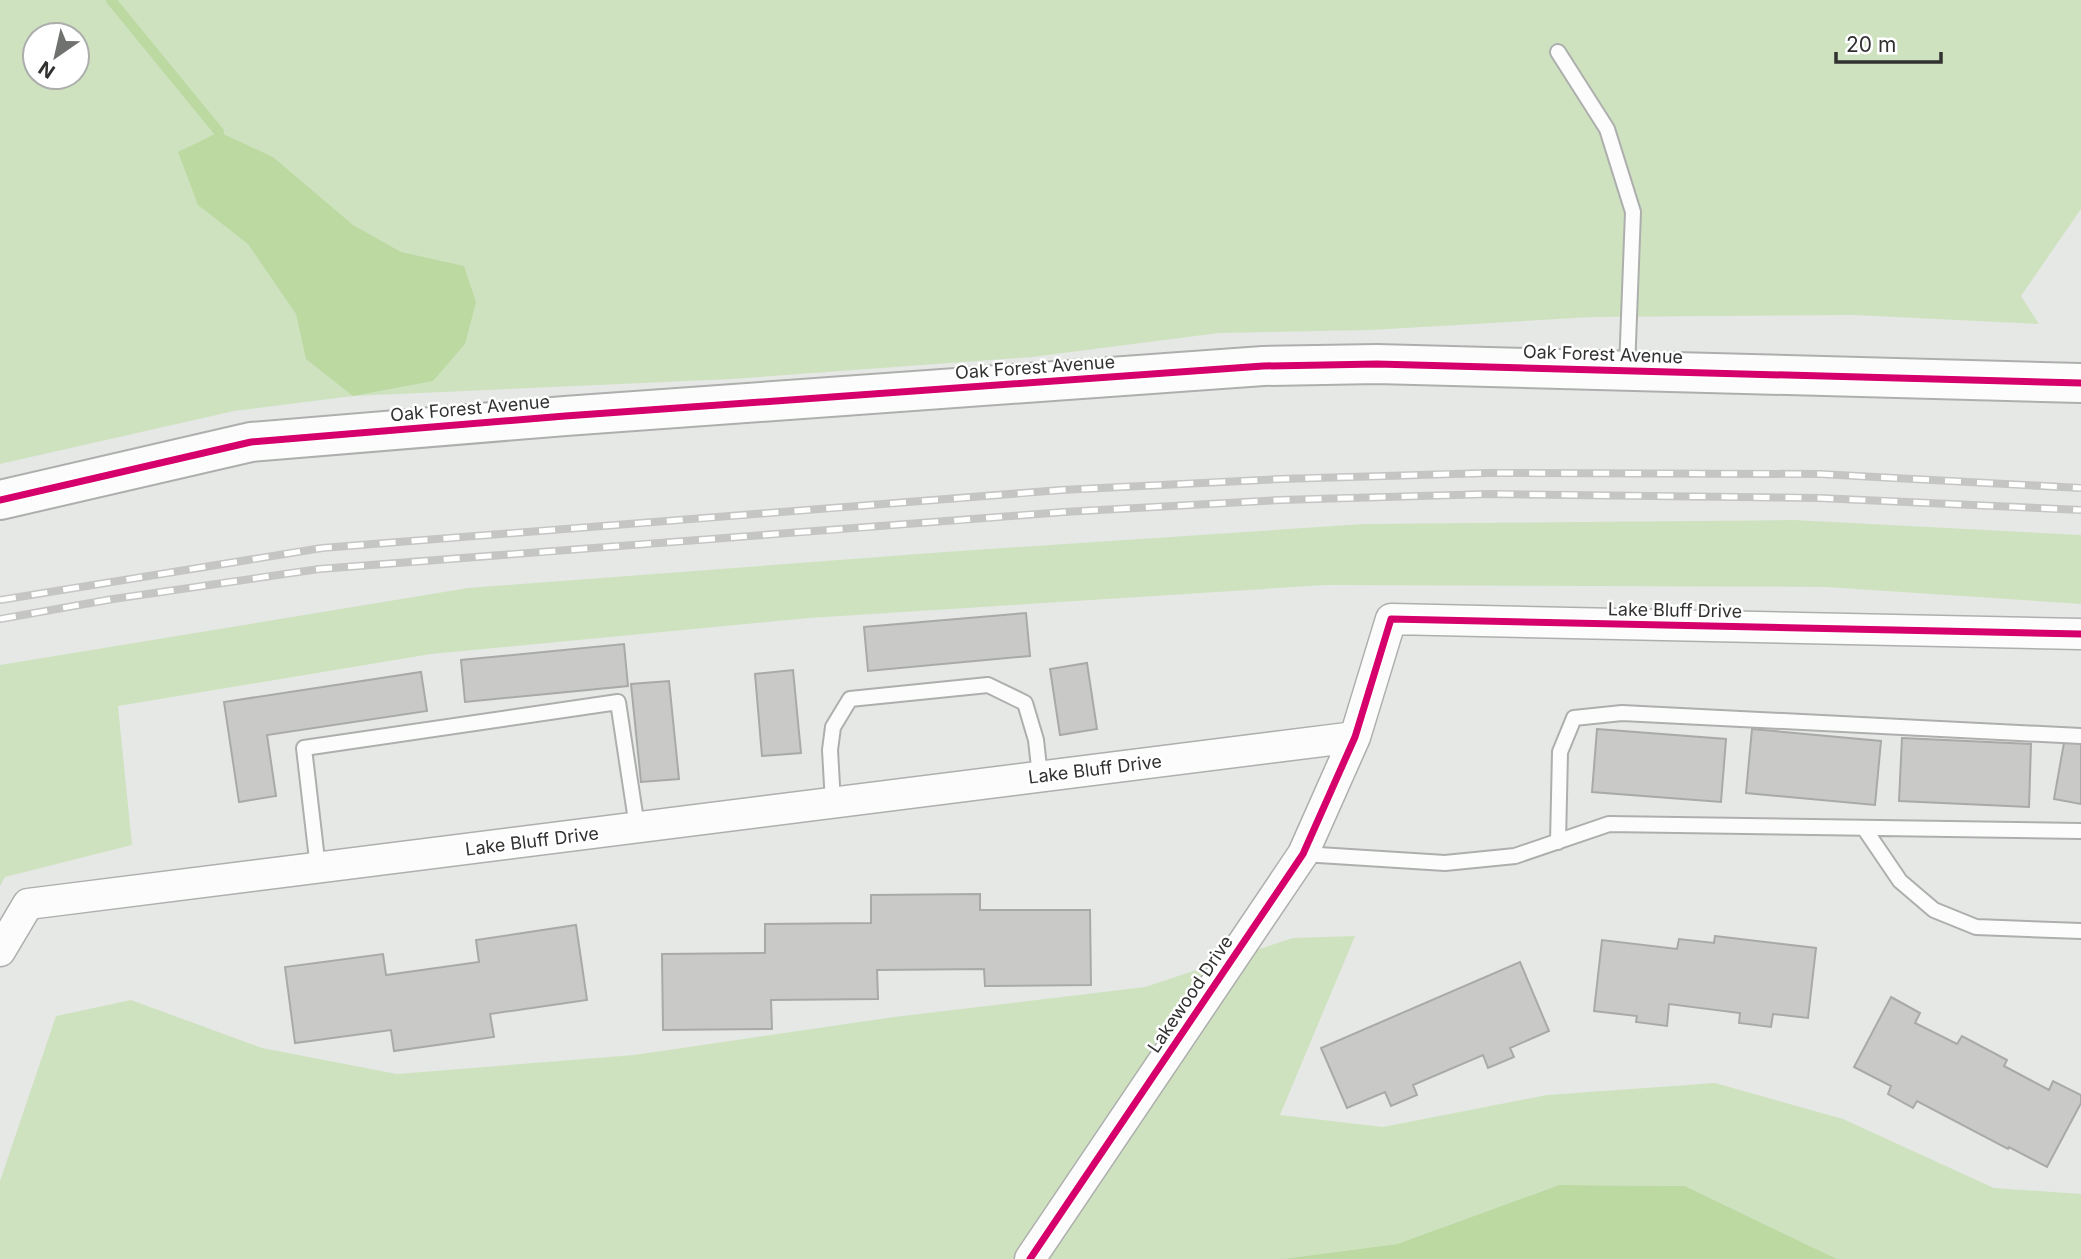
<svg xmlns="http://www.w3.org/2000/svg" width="2081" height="1259" font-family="Inter,sans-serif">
<rect width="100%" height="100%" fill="#e6e8e5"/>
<!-- green -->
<path fill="#cfe2c0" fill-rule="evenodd" d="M 0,0 L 2081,0 L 2081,209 L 2021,296 L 2039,324 L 1854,315 L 1592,317 L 1371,330 L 1219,333 L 1032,357 L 732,379 L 353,396 L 234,411 L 0,464 ZM 35,35 L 77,35 L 77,77 L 35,77 Z
M 1794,520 L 2081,535 L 2081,604 L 1826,587 L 1326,585 L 809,618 L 431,654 L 118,706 L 132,845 L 5,877 L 0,886 L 0,665 L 468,588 L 945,552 L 1364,524 Z
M 1355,936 L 1280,1115 L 1383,1127 L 1547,1095 L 1715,1083 L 1843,1119 L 1994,1188 L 2081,1194 L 2081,1259 L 1837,1259 L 1685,1186 L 1559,1185 L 1397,1244 L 1282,1259 L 0,1259 L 0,1181 L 56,1016 L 131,1000 L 262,1048 L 397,1074 L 634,1055 L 894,1017 L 1145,987 L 1293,938 Z"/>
<!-- water -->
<path fill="#bbd9a1" d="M 219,132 L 273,157 L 353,225 L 401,252 L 464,266 L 476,302 L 465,344 L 433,381 L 353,396 L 306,359 L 296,314 L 248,244 L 198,205 L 178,152 Z
M 1559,1185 L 1685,1186 L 1837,1259 L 1282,1259 L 1397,1244 Z"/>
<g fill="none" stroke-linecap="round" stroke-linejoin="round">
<!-- stream -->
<path stroke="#bbd9a1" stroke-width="10" d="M 111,0 L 219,132"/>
</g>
<!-- building -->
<path fill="#c9cac8" stroke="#a9aaa8" stroke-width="2" d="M 1026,613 L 1030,656 L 868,671 L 864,627 Z
M 624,644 L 628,686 L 465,702 L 461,660 Z
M 1087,663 L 1097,729 L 1060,735 L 1050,669 Z
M 793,670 L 801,753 L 762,756 L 755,674 Z
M 421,672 L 427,711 L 267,735 L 276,796 L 239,802 L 224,702 Z
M 669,681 L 679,779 L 641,782 L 631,684 Z
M 1597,729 L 1726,739 L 1721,802 L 1592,792 Z
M 1752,729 L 1881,741 L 1875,805 L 1746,793 Z
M 2065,737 L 2081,739 L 2081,804 L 2054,799 Z
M 1902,738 L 2031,744 L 2029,807 L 1899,801 Z
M 980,894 L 980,910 L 1090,910 L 1091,985 L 985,986 L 984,969 L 877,970 L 878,999 L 771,1000 L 772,1029 L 663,1030 L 662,954 L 765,953 L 765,924 L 871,923 L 871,895 Z
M 576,925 L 587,1000 L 490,1014 L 494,1037 L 394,1051 L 391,1030 L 295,1043 L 285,967 L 383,954 L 386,975 L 479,962 L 476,940 Z
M 1715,936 L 1816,948 L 1808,1018 L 1773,1014 L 1771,1027 L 1739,1023 L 1740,1013 L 1669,1004 L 1667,1026 L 1636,1022 L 1637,1016 L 1594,1011 L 1602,940 L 1677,949 L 1679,939 L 1714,943 Z
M 1520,962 L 1549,1031 L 1510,1048 L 1514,1057 L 1488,1068 L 1483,1055 L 1413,1085 L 1417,1095 L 1391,1106 L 1385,1092 L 1347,1108 L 1321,1048 Z
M 1891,997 L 1920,1013 L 1915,1023 L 1957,1044 L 1962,1036 L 2007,1060 L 2004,1066 L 2049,1090 L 2053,1081 L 2081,1095 L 2081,1103 L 2047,1167 L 2009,1147 L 2008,1149 L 1917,1101 L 1913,1108 L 1888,1094 L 1891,1086 L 1854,1067 Z"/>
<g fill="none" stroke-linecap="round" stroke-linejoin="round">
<defs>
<path id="lane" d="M 1558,52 L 1607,129 L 1633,212 L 1627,369
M 833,803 L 830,750 L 833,727 L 850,699 L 988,685 L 1025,703 L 1036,740 L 1040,776
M 1864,828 L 1900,881 L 1934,910 L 1976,927 L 2081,931
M 1558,842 L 1560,752 L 1574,718 L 1622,713 L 2081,736
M 1303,854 L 1445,863 L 1515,856 L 1609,824 L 2081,831
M 318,868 L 304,748 L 618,702 L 637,827"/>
<path id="street" d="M 0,951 L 28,904 L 1355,737
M 1030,1259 L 1303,854 L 1355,737 L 1391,619 L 2081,634"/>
<path id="secondary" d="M 0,500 L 251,442 L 565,416 L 1263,366 L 1377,364 L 2081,383"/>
</defs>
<!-- lane casing -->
<use href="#lane" stroke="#adafad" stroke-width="18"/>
<!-- street casing -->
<use href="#street" stroke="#adafad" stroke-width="33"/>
<!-- secondary casing -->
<use href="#secondary" stroke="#adafad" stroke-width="42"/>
<!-- lane -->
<use href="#lane" stroke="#fbfcfb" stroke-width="14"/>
<!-- street -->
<use href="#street" stroke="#fbfcfb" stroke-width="30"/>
<!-- secondary -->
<use href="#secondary" stroke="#fbfcfb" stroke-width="38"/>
<defs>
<path id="rail" d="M 0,600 L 322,548 L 1061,490 L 1280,479 L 1488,473 L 1820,474 L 2081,488
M 0,619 L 113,599 L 319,569 L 1064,512 L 1280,500 L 1490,494 L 1819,498 L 2081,510"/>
</defs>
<!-- rail casing -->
<use href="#rail" stroke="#c5c5c4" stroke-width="8"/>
<!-- rail -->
<use href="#rail" stroke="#fff" stroke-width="5" stroke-dasharray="16" stroke-linecap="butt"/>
<defs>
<path id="cycleway" d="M 0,500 L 251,442 L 565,416 L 1263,366 L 1377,364 L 2081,383
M 1030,1259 L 1303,854 L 1355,737 L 1391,619 L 2081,634"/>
</defs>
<!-- cycleway casing -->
<use href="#cycleway" stroke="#fff" stroke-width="11"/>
<!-- cycleway -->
<use href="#cycleway" stroke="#d6006c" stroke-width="7"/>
</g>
<g text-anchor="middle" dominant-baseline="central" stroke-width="5" stroke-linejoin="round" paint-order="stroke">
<!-- street labels -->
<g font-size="18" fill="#313230" stroke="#fff">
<text transform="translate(1603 354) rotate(2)">Oak Forest Avenue</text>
<text transform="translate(1035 367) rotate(-4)">Oak Forest Avenue</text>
<text transform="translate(470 408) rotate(-5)">Oak Forest Avenue</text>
<text transform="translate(1675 610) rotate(1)">Lake Bluff Drive</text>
<text transform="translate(1095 769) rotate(-7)">Lake Bluff Drive</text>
<text transform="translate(532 841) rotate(-7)">Lake Bluff Drive</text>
<text transform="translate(1190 994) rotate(-56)">Lakewood Drive</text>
</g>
</g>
<!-- north arrow -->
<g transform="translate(56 56) rotate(214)"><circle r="33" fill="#ffffff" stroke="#adadac" stroke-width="2"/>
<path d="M0-5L12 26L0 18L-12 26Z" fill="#70726f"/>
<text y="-10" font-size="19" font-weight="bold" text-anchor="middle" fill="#313230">N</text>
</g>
<!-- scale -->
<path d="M1836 52v10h105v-10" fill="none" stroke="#313230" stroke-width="3.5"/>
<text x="1846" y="52" font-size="21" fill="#313230" stroke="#ffffff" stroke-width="5" paint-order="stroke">20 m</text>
</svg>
